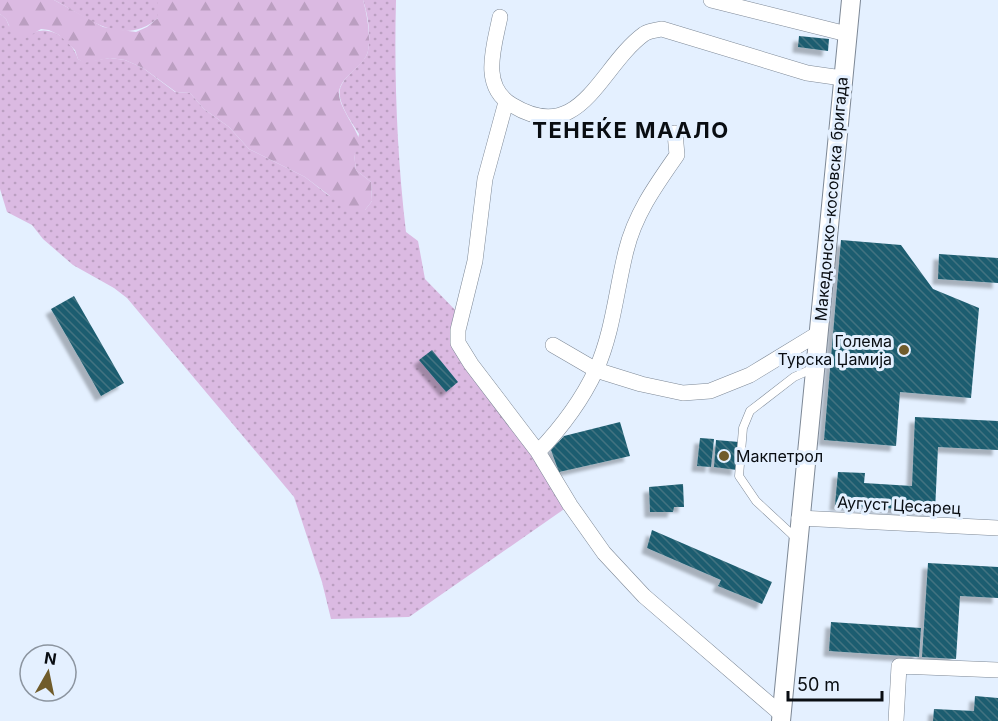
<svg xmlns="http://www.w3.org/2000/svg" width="998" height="721" font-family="Inter,sans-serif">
<defs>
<pattern id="grass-dots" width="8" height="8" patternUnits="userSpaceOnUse" patternTransform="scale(1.5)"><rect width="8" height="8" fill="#dbbae2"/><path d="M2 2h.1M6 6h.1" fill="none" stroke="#bb9fc1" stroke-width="1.8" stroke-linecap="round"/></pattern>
<pattern id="forest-firs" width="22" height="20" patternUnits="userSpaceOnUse" patternTransform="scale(1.5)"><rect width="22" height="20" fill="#dbbae2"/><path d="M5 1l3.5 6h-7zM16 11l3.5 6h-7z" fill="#bb9fc1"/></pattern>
<pattern id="building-back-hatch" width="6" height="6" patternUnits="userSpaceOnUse" patternTransform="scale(1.5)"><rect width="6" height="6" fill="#1d5d6f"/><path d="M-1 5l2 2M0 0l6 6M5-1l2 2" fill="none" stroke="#437381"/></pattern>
<filter id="shadow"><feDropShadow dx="-5.5" dy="5.5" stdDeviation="1.5" flood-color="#0004"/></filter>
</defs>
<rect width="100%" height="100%" fill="#e4f0ff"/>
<!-- grass -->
<path fill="url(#grass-dots)" d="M 54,0 L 158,0 L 158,18 C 122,49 87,17 54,0 Z
M 363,0 L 396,0 C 394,77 397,155 406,232 L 418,241 L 425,279 L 461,316 L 457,336 L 570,505 L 409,617 L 331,619 L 322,582 L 294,497 L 127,298 L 114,288 L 73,265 L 43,239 L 32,225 L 7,212 L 0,189 L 0,14 L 6,19 L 9,26 L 33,33 C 52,24 73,42 78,59 L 84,62 L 110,58 L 125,60 L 143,68 L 175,92 L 190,93 L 204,109 L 229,127 L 249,149 L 305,177 L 328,195 L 365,210 L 372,201 L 371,182 L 356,170 L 354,154 L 359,134 C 352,123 342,109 340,97 C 336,77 364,68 368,51 C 371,34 368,15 363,0 Z"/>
<!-- forest -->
<path fill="url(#forest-firs)" d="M 0,0 L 54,0 L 103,27 L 121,30 L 136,32 L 147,27 L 158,18 L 158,0 L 363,0 C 367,14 371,37 368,51 C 364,68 340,75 339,93 C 339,108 358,129 361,145 L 354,154 L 356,170 L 371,182 L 372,201 L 365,210 L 351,212 L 305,177 L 249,149 L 229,127 L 204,109 L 190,93 L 176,92 L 143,68 L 125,60 L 110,58 L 84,63 L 78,59 L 75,50 L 59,35 L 49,30 L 41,29 L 26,38 L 13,34 L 6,19 L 0,14 Z"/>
<!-- building -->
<path fill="url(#building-back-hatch)" filter="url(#shadow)" d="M 799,36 L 829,39 L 828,51 L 798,47 Z
M 841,240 L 901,245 L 933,289 L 979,308 L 971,398 L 900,392 L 896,446 L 824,440 Z
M 939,254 L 998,258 L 998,283 L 938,279 Z
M 74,296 L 124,383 L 101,396 L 51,309 Z
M 432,350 L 458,382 L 446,392 L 419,360 Z
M 915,417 L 998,421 L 998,450 L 938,447 L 935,511 L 835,505 L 838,472 L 865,473 L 864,483 L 912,486 Z
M 620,422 L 630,456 L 559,472 L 551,450 L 564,436 Z
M 700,438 L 714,439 L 711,467 L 697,466 Z
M 716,440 L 739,442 L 737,470 L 714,467 Z
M 683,484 L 684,507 L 674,507 L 673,512 L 650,512 L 649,487 Z
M 652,530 L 772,582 L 762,604 L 718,586 L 721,580 L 647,548 Z
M 928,563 L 998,567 L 998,598 L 960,596 L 956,659 L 922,657 Z
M 831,622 L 921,628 L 919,657 L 829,651 Z
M 975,696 L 998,698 L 998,721 L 933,721 L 934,709 L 974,711 Z"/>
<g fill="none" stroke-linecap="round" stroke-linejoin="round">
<defs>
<path id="service" d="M 798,540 L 756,501 L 739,476 L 743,428 L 750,411 L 794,377 L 814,368"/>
<path id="minor" d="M 711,0 L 847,34
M 500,17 C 494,47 480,86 512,105 C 581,147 599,67 644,34 C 649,31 656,30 662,29 L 807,73 L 842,78
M 506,102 L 485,179 L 475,261 L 458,330 L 458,343 L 471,364 L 538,452 L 570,505 L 604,553 L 644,596 L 781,714
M 553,345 L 596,370 L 641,384 L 683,393 L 710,391 L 750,375 L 819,333
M 538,452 C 561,428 582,400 596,370 C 613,332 616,291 626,251 C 635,214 656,185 677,155 L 675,133
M 799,518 L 998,528
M 896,721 L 899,666 L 998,670"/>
<path id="tertiary" d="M 781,721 L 851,0"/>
</defs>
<!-- service casing -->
<use href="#service" stroke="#7d8896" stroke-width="9"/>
<!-- minor casing -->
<use href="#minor" stroke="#7d8896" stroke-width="16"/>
<!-- tertiary casing -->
<use href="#tertiary" stroke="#7d8896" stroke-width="20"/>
<!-- service -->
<use href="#service" stroke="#fff" stroke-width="8"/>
<!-- minor -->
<use href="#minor" stroke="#fff" stroke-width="15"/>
<!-- tertiary -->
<use href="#tertiary" stroke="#fff" stroke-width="18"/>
</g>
<!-- markers -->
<g fill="#705c2b" stroke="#e4f0ff" stroke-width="2">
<circle cx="904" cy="350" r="6"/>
<circle cx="724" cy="456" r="6"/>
</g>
<g text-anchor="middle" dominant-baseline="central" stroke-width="6" stroke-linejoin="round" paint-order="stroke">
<!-- street labels -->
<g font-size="16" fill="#090d12" stroke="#e4f0ff">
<text transform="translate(831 199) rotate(-85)">Македонско-косовска бригада</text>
<text transform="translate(899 505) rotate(3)">Аугуст Цесарец</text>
</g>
<!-- poi labels -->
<g font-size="16" fill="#090d12" stroke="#e4f0ff" text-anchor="end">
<text x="892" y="341">Голема<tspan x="892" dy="18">Турска Џамија</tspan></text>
<text x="736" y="456" text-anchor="start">Макпетрол</text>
</g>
<!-- district labels -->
<g font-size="22" font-weight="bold" letter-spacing="1.5" fill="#090d12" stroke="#e4f0ff">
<text x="631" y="130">ТЕНЕЌЕ МААЛО</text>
</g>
</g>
<!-- north arrow -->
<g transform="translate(48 673) rotate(9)"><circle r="28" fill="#e4f0ff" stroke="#8c95a0" stroke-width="1.5"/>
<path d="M0-4.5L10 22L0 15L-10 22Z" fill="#705c2b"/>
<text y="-9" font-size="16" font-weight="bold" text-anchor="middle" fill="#090d12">N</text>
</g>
<!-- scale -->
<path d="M788 691v9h94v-9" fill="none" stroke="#090d12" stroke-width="3"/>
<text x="797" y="691" font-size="18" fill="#090d12" stroke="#e4f0ff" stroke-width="4.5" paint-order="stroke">50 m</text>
</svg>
